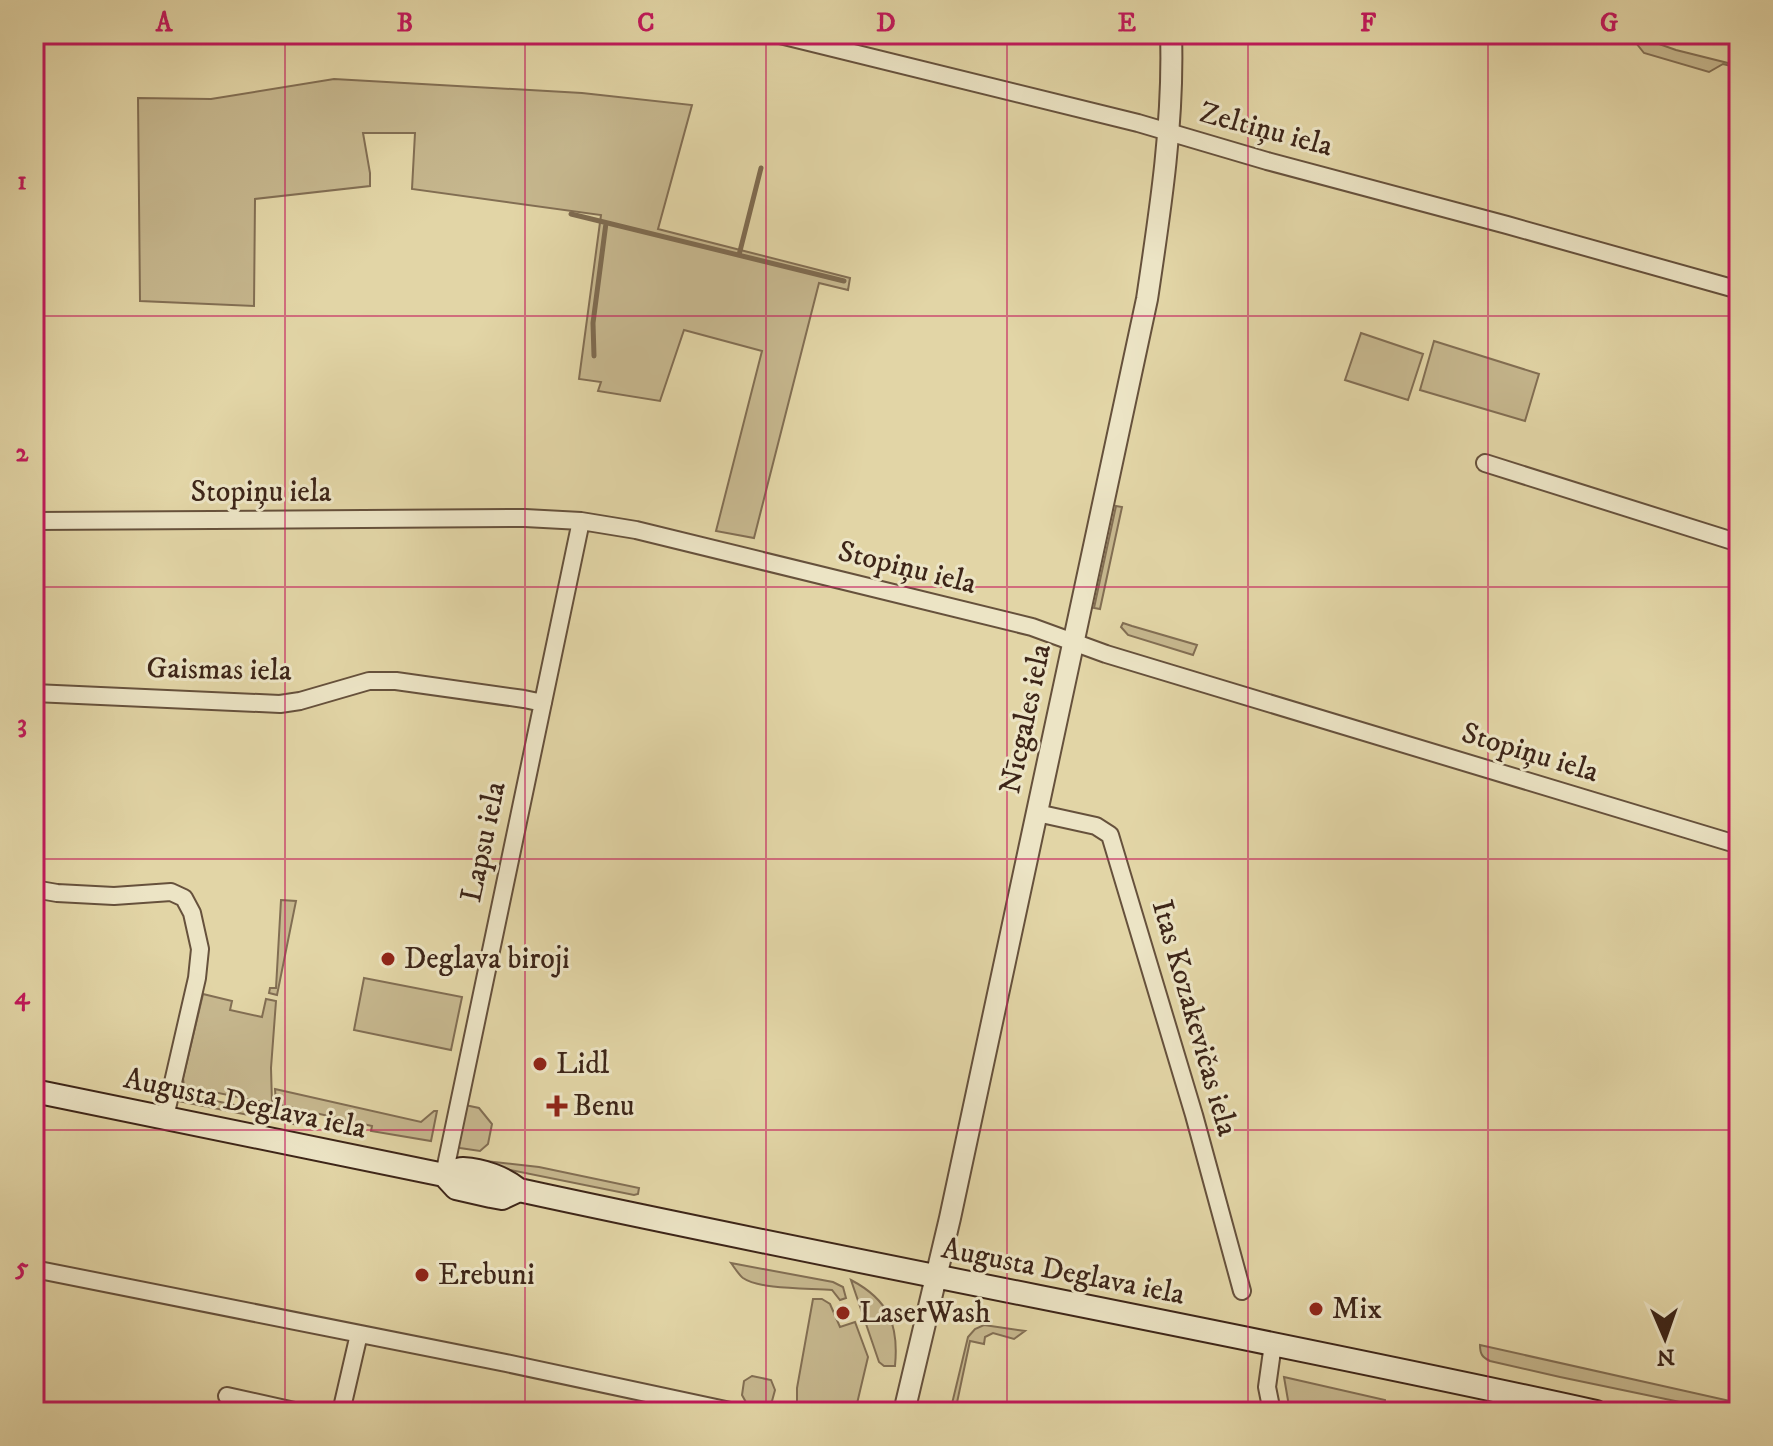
<svg xmlns="http://www.w3.org/2000/svg" width="1773" height="1446" font-family="'IM FELL DW Pica',serif">
<rect width="100%" height="100%" fill="#e2d5a6"/>
<filter id="stains"><feTurbulence type="fractalNoise" baseFrequency=".0025" numOctaves="4"/><feColorMatrix values="0 0 0 0 .2 0 0 0 0 .09 0 0 0 0 .02 0 0 0 .5 -.17"/></filter>
<radialGradient id="worn" r=".72"><stop offset=".6" stop-color="#630" stop-opacity="0"/><stop offset="1" stop-color="#630" stop-opacity=".3"/></radialGradient>
<!-- green -->
<path fill="#c6b78e" stroke="#826e53" stroke-width="2" d="M 1621,34 L 1631,34 L 1676,50 L 1736,65 L 1739,49 L 1739,68 L 1723,64 L 1709,72 L 1644,53 L 1632,38 Z
M 334,79 L 582,93 L 692,105 L 658,229 L 850,278 L 848,290 L 819,283 L 754,538 L 716,531 L 762,351 L 684,330 L 660,401 L 598,391 L 601,382 L 579,379 L 601,215 L 412,189 L 415,133 L 363,133 L 370,173 L 370,186 L 255,199 L 254,306 L 140,301 L 138,98 L 211,99 Z
M 1361,333 L 1423,354 L 1408,400 L 1345,380 Z
M 1434,341 L 1539,374 L 1525,421 L 1420,390 Z
M 1116,506 L 1122,507 L 1100,609 L 1094,608 Z
M 1123,623 L 1132,626 L 1197,645 L 1193,655 L 1128,635 L 1121,627 Z
M 281,900 L 296,901 L 277,995 L 269,993 L 270,988 L 276,988 Z
M 364,978 L 462,997 L 451,1050 L 354,1030 Z
M 203,994 L 232,1001 L 230,1010 L 262,1017 L 266,999 L 276,1001 L 271,1068 L 272,1104 L 184,1086 L 183,1078 Z
M 275,1089 L 421,1122 L 434,1111 L 437,1111 L 431,1141 L 371,1131 L 372,1126 L 276,1104 Z
M 178,1093 L 291,1117 L 293,1124 L 178,1101 Z
M 465,1105 L 479,1108 L 492,1124 L 488,1144 L 480,1151 L 460,1148 L 457,1144 Z
M 476,1160 L 539,1167 L 639,1188 L 638,1194 L 634,1195 L 476,1163 Z
M 731,1263 L 833,1282 L 843,1287 L 846,1298 L 840,1300 L 832,1290 C 811,1288 760,1290 743,1278 C 739,1275 734,1267 731,1263 Z
M 851,1280 C 889,1300 899,1325 895,1366 L 884,1366 L 879,1362 Z
M 822,1299 L 830,1304 L 840,1327 L 855,1322 L 868,1357 L 855,1412 L 802,1412 L 797,1404 L 797,1388 L 813,1299 Z
M 984,1325 L 1025,1331 L 1014,1339 L 993,1333 L 985,1337 L 984,1344 L 970,1341 L 955,1412 L 950,1412 L 968,1337 L 975,1329 Z
M 1480,1345 L 1739,1403 L 1739,1412 L 1728,1412 L 1560,1377 L 1490,1361 C 1482,1357 1480,1354 1480,1345 Z
M 752,1376 L 771,1380 L 775,1390 L 772,1401 L 763,1406 L 747,1404 L 742,1395 L 744,1381 Z
M 1284,1377 L 1385,1400 L 1384,1412 L 1290,1412 Z"/>
<g fill="none" stroke-linecap="round" stroke-linejoin="round">
<!-- stream -->
<path stroke="#7e6b50" stroke-width="5" d="M 571,214 L 844,281
M 739,255 L 761,168
M 594,356 L 593,323 L 606,223"/>
<defs>
<path id="minor" d="M 776,34 L 1138,123 L 1267,161 L 1507,225 L 1739,290
M 1485,463 L 1739,543
M 34,521 L 525,518 L 581,521 L 636,530 L 1032,627 L 1106,654 L 1739,845
M 34,693 L 280,704 L 300,701 L 369,681 L 396,681 L 524,699 L 543,703
M 1037,813 L 1096,826 L 1110,835 L 1194,1115 L 1242,1291
M 34,889 L 57,893 L 114,896 L 171,892 L 184,898 L 192,913 L 200,949 L 197,978 L 165,1117
M 444,1175 L 581,521
M 34,1269 L 506,1363 L 735,1412
M 227,1396 L 299,1412
M 341,1412 L 359,1334
M 1272,1412 L 1267,1387 L 1273,1344"/>
<path id="tertiary" d="M 904,1412 L 950,1218 L 1147,299 C 1160,212 1174,122 1171,34"/>
<path id="secondary" d="M 34,1091 L 444,1175 L 456,1188 L 491,1196 L 502,1198 L 519,1190
M 444,1175 C 450,1173 456,1169 463,1169 C 483,1170 504,1178 519,1190 C 877,1268 1238,1333 1596,1412"/>
</defs>
<!-- minor casing -->
<use href="#minor" stroke="#66513c" stroke-width="20"/>
<!-- tertiary casing -->
<use href="#tertiary" stroke="#66513c" stroke-width="24"/>
<!-- secondary casing -->
<use href="#secondary" stroke="#3d2518" stroke-width="26"/>
<!-- minor -->
<use href="#minor" stroke="#ece4c5" stroke-width="16"/>
<!-- tertiary -->
<use href="#tertiary" stroke="#ece4c5" stroke-width="20"/>
<!-- secondary -->
<use href="#secondary" stroke="#ece4c5" stroke-width="22"/>
</g>
<!-- grid -->
<path fill="none" stroke="#c2185b" stroke-width="2" stroke-opacity="0.55" d="M 285,34 L 285,1412M 525,34 L 525,1412M 766,34 L 766,1412M 1007,34 L 1007,1412M 1248,34 L 1248,1412M 1488,34 L 1488,1412M 34,316 L 1739,316M 34,587 L 1739,587M 34,859 L 1739,859M 34,1130 L 1739,1130"/>
<!-- markers -->
<g fill="#8f2418" stroke="#ece4c5" stroke-width="3">
<circle cx="388" cy="959" r="8"/>
<circle cx="540" cy="1064" r="8"/>
<path d="M553 1094h8v8h8v8h-8v8h-8v-8h-8v-8h8z"/>
<circle cx="422" cy="1275" r="8"/>
<circle cx="1316" cy="1309" r="8"/>
<circle cx="843" cy="1313" r="8"/>
</g>
<g text-anchor="middle" dominant-baseline="central" stroke-width="6" stroke-linejoin="round" paint-order="stroke">
<!-- street labels -->
<g font-size="30" fill="#3d2518" stroke="#ece4c5">
<text transform="translate(1266 130) rotate(15)">Zeltiņu iela</text>
<text x="261" y="492">Stopiņu iela</text>
<text transform="translate(907 568) rotate(14)">Stopiņu iela</text>
<text transform="translate(219 670) rotate(1)">Gaismas iela</text>
<text transform="translate(1026 719) rotate(-78)">Nīcgales iela</text>
<text transform="translate(1530 753) rotate(17)">Stopiņu iela</text>
<text transform="translate(484 842) rotate(-78)">Lapsu iela</text>
<text transform="translate(1194 1018) rotate(74)">Itas Kozakevičas iela</text>
<text transform="translate(245 1104) rotate(12)">Augusta Deglava iela</text>
<text transform="translate(1063 1272) rotate(11)">Augusta Deglava iela</text>
</g>
<!-- poi labels -->
<g font-size="30" fill="#3d2518" stroke="#ece4c5" text-anchor="start">
<text x="404" y="959">Deglava biroji</text>
<text x="556" y="1064">Lidl</text>
<text x="573" y="1106">Benu</text>
<text x="438" y="1275">Erebuni</text>
<text x="1332" y="1309">Mix</text>
<text x="859" y="1313">LaserWash</text>
</g>
</g>
<!-- margin -->
<rect width="1773" height="1446" fill="none" stroke="#e2d5a6" stroke-width="88"/>
<!-- north arrow -->
<g transform="translate(1665 1338) rotate(178)" stroke="#ece4c5" stroke-width="6" paint-order="stroke">
<path d="M0-6L14 30L0 20L-14 30Z" fill="#3d2518"/>
<text y="-12" font-size="22" font-weight="bold" text-anchor="middle" fill="#3d2518">N</text>
</g>
<rect x="44" y="44" width="1685" height="1358" fill="none" stroke="#c2185b" stroke-width="3"/>
<g font-size="26" text-anchor="middle" font-weight="bold" fill="#c2185b">
<text x="164" y="31">A</text>
<text x="405" y="31">B</text>
<text x="646" y="31">C</text>
<text x="886" y="31">D</text>
<text x="1127" y="31">E</text>
<text x="1368" y="31">F</text>
<text x="1609" y="31">G</text>
<text x="22" y="189">1</text>
<text x="22" y="461">2</text>
<text x="22" y="732">3</text>
<text x="22" y="1004">4</text>
<text x="22" y="1275">5</text>
</g>
<rect width="100%" height="100%" filter="url(#stains)"/>
<rect width="100%" height="100%" fill="url(#worn)"/>
</svg>
